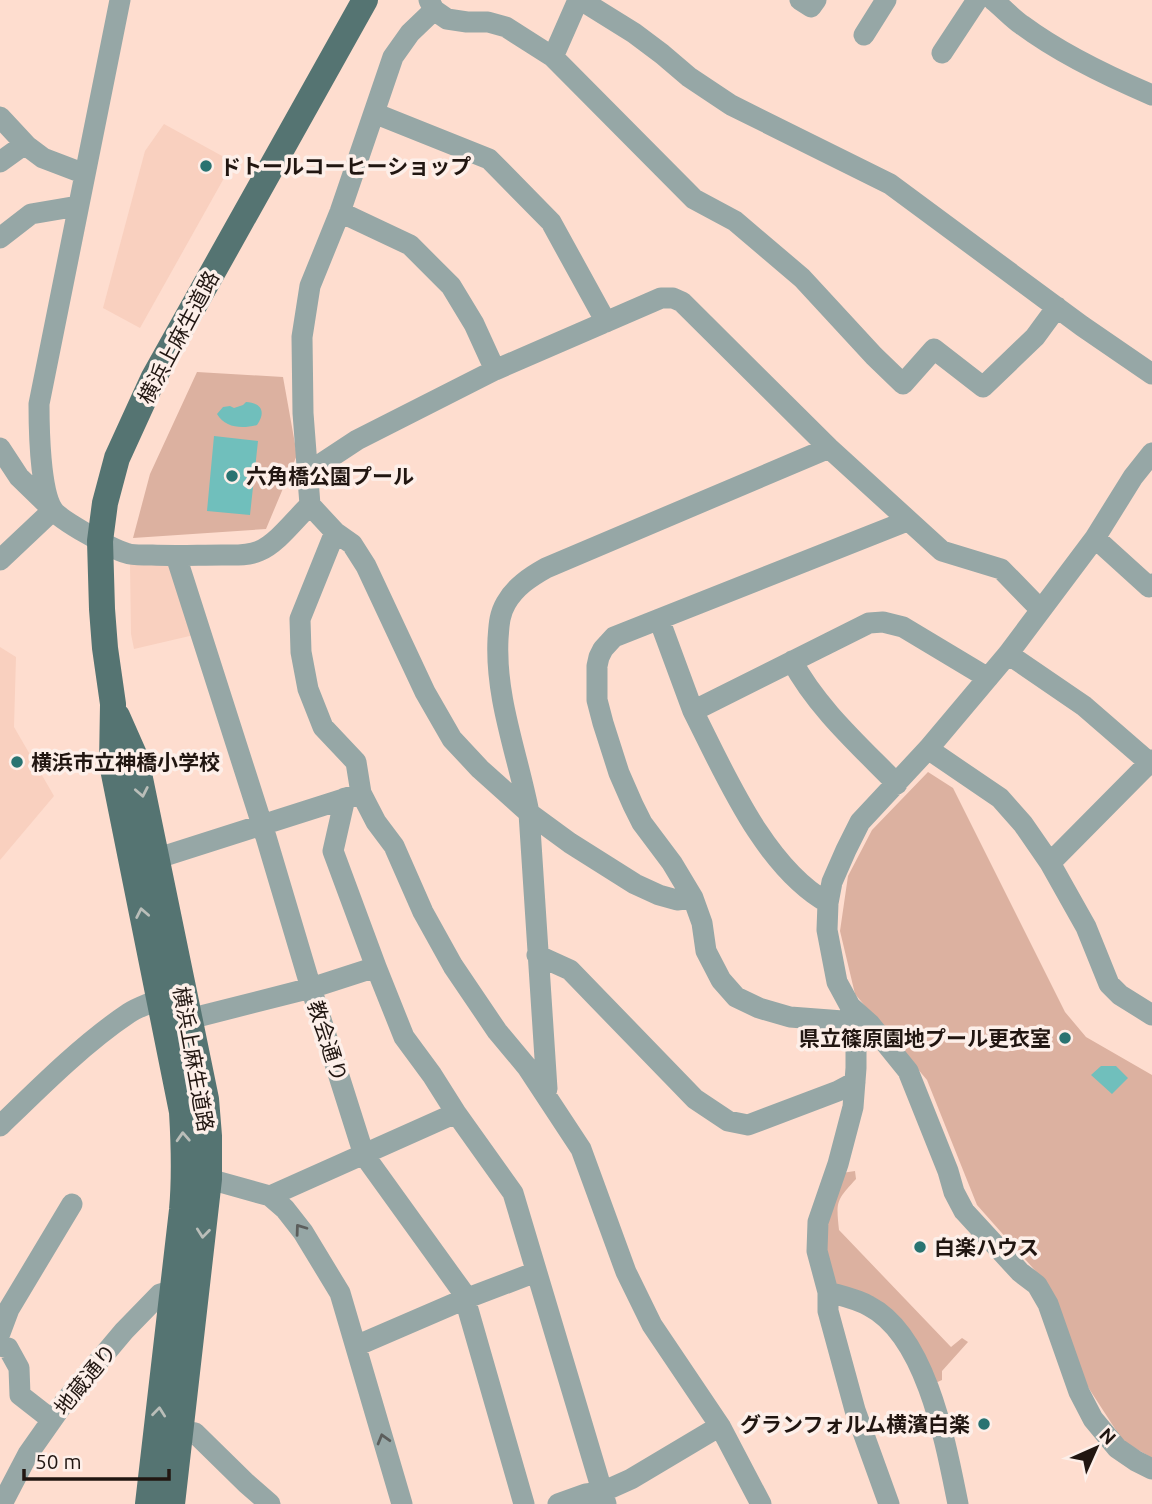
<svg xmlns="http://www.w3.org/2000/svg" width="1152" height="1504" font-family="Ubuntu,'Noto Sans JP',sans-serif">
<rect width="100%" height="100%" fill="#feddcf"/>
<!-- built -->
<path fill="#f9d0bf" d="M 164,124 L 233,162 L 140,328 L 103,308 L 145,151 Z
M 173,563 L 194,635 L 134,649 L 131,634 L 130,564 Z
M 0,647 L 16,657 L 14,727 L 54,796 L 0,860 Z"/>
<!-- green -->
<path fill="#dcb1a0" d="M 197,372 L 283,377 L 297,455 L 266,529 L 133,538 L 150,474 Z
M 928,772 L 953,788 L 1065,1012 L 1086,1037 L 1152,1075 L 1152,1458 L 1123,1441 L 1086,1384 L 1040,1276 L 977,1205 L 927,1080 L 855,994 L 840,931 L 848,876 L 872,830 Z
M 855,1171 L 856,1179 C 836,1201 836,1201 839,1230 L 951,1347 L 962,1338 L 968,1342 L 942,1371 L 942,1380 L 933,1384 L 916,1346 L 832,1288 L 823,1235 L 842,1173 Z"/>
<!-- water -->
<path fill="#70bfbc" d="M 246,402 C 262,403 266,412 257,425 C 242,429 225,428 217,414 L 223,407 L 230,406 L 234,408 L 243,405 Z
M 214,436 L 258,441 L 250,515 L 207,511 Z
M 1101,1066 L 1116,1066 L 1128,1078 L 1112,1094 L 1091,1075 Z"/>
<g fill="none" stroke-linecap="round" stroke-linejoin="round">
<!-- minor -->
<path stroke="#96a7a6" stroke-width="21" d="M 120,0 L 39,404 C 39,428 40,491 53,510 C 60,520 112,549 126,553 C 134,556 144,555 152,555 C 175,556 198,555 222,555 C 233,555 248,556 259,551 C 277,544 296,518 310,505
M 429,0 L 434,10 L 410,33 L 393,57 L 340,212 L 310,286 L 302,337 L 303,413 L 310,505 L 335,532 L 352,544 L 366,566 L 425,692 L 452,739 L 480,769 L 529,813 L 570,843 L 635,884 L 659,895 L 677,900 L 693,898
M 581,0 L 634,33 L 662,54 L 689,77 L 731,105 L 890,184 L 1082,326 L 1152,374
M 800,0 L 811,7 L 816,0
M 993,0 C 1003,8 1012,18 1022,25 C 1061,54 1107,76 1152,95
M 434,10 L 447,19 L 467,22 L 488,22 L 506,27 L 553,57 L 694,199 L 735,221 L 802,278 L 874,356 L 903,384 L 934,349 L 983,387 L 1035,337 L 1057,307
M 864,35 L 886,0
M 942,53 L 977,0
M 553,57 L 578,0
M 374,113 L 489,159 L 551,222 L 606,322
M 0,117 L 27,146 L 43,158 L 85,174
M 0,162 L 25,144
M 340,212 L 410,245 L 451,286 L 474,324 L 495,370
M 0,238 L 31,214 L 78,206
M 0,448 L 19,477 L 53,510 L 0,560
M 307,473 L 357,440 L 495,370 L 661,298 L 673,298 L 682,302 L 829,448 L 942,551 L 1001,569 L 1040,609
M 335,532 L 300,619 L 301,652 L 308,689 L 323,727 L 356,762 L 361,793 L 376,822 L 394,846 L 423,912 L 453,966 L 497,1031 L 527,1067 L 581,1149 L 626,1272 L 652,1325 L 720,1426 L 761,1504
M 1095,538 L 1149,587 L 1152,584
M 176,556 L 266,837 L 311,988 L 364,1155 L 462,1291 L 465,1299 L 524,1504
M 659,619 L 693,711
M 1008,654 L 1084,706 L 1152,765
M 792,661 C 817,708 860,746 897,784
M 928,749 L 1000,798 L 1023,824 L 1050,863 L 1086,927 L 1109,984 L 1120,995 L 1152,1015
M 345,798 L 333,851 L 376,967 L 404,1037 L 432,1075 L 456,1113 L 513,1193 L 606,1504
M 155,859 L 356,795
M 1050,863 L 1152,760
M 828,903 C 764,867 725,774 693,711 L 869,623 L 883,622 L 903,627 L 988,678
M 537,955 L 570,970 L 695,1099 L 728,1121 L 748,1125 L 838,1091 L 855,1082
M 851,1007 L 870,1024 L 908,1071 L 948,1171 L 954,1192 L 964,1211 L 1020,1272 L 1037,1285 L 1048,1304 L 1079,1392 L 1093,1419 L 1117,1448 L 1136,1461 L 1152,1469
M 189,1019 L 311,988 L 376,967
M 856,1022 L 790,1017 L 759,1008 L 736,997 L 721,980 L 706,951 L 702,923 L 693,898 L 672,863 L 642,823 L 633,805 L 619,773 L 603,723 L 597,700 L 597,666 L 599,657 L 603,649 L 614,637 L 907,521
M 544,1092 L 547,1089 L 529,813 C 518,755 495,699 498,639 C 499,626 499,615 506,603 C 515,587 530,577 546,568 L 829,448
M 0,1126 C 39,1088 84,1043 129,1013 C 138,1007 149,1004 159,999
M 209,1179 L 270,1196 L 285,1209 L 303,1232 L 340,1293 L 402,1504
M 270,1196 L 456,1113
M 828,1292 C 842,1296 857,1299 869,1306 C 927,1336 946,1445 958,1504
M 0,1333 L 9,1309 L 72,1204
M 0,1346 L 8,1348 L 19,1368 L 20,1395 L 52,1420
M 356,1346 L 465,1299 L 536,1272
M 181,1431 L 195,1433 L 246,1483 L 270,1504
M 2,1504 L 28,1454 L 66,1400 L 124,1331 L 160,1294 L 167,1292 L 186,1295
M 558,1504 L 586,1494 L 602,1492 L 631,1479 L 720,1426
M 889,1504 L 855,1410 L 828,1311 L 828,1292 L 817,1251 L 818,1222 L 838,1164 L 853,1107 L 856,1068 L 856,1022 L 850,1006 L 837,982 L 827,930 L 828,903 L 832,882 L 846,850 L 860,822 L 928,749 L 1008,654 L 1095,538 L 1133,477 L 1152,453"/>
<!-- major -->
<path stroke="#557472" stroke-width="26" d="M 117,716 L 136,759 L 206,1099 L 209,1136 L 209,1179 L 172,1504
M 148,1504 L 182,1210 C 185,1177 184,1145 182,1112 L 112,764 L 113,704 L 105,648 L 102,609 L 100,541 L 105,503 L 117,458 L 154,377 L 365,0"/>
</g>
<!-- one-way arrows -->
<defs><path id="oneway-chevron" d="M-2-3.5L2.5 0L-2 3.5" fill="none" stroke-width="1.6" stroke-linecap="round" stroke-linejoin="round" transform="scale(1.75)"/></defs>
<g stroke="#babeb9">
<use href="#oneway-chevron" transform="translate(142 792) rotate(79)"/>
<use href="#oneway-chevron" transform="translate(142 913) rotate(-101)"/>
<use href="#oneway-chevron" transform="translate(183 1137) rotate(-93)"/>
<use href="#oneway-chevron" transform="translate(203 1233) rotate(96)"/>
<use href="#oneway-chevron" transform="translate(159 1412) rotate(-84)"/>
</g>
<g stroke="#5c5e5c">
<use href="#oneway-chevron" transform="translate(300 1229) rotate(-126)"/>
<use href="#oneway-chevron" transform="translate(383 1439) rotate(-106)"/>
</g>
<!-- markers -->
<g fill="#297371" stroke="#fdefe9" stroke-width="2.5">
<circle cx="206" cy="166" r="7"/>
<circle cx="232" cy="476" r="7"/>
<circle cx="17" cy="762" r="7"/>
<circle cx="1065" cy="1038" r="7"/>
<circle cx="920" cy="1247" r="7"/>
<circle cx="984" cy="1424" r="7"/>
</g>
<g text-anchor="middle" dominant-baseline="central" stroke-width="7" stroke-linejoin="round" paint-order="stroke">
<!-- poi labels -->
<g font-size="21" font-weight="bold" fill="#211611" stroke="#fdefe9" text-anchor="start">
<text x="220" y="166">ドトールコーヒーショップ</text>
<text x="246" y="476">六角橋公園プール</text>
<text x="31" y="762">横浜市立神橋小学校</text>
<text x="1051" y="1038" text-anchor="end">県立篠原園地プール更衣室</text>
<text x="934" y="1247">白楽ハウス</text>
<text x="970" y="1424" text-anchor="end">グランフォルム横濱白楽</text>
</g>
<!-- street labels -->
<g font-size="21" fill="#211611" stroke="#fdefe9">
<text transform="translate(178 337) rotate(-62)">横浜上麻生道路</text>
<text transform="translate(328 1041) rotate(72)">教会通り</text>
<text transform="translate(194 1059) rotate(80)">横浜上麻生道路</text>
<text transform="translate(85 1379) rotate(-51)">地蔵通り</text>
</g>
</g>
<!-- north arrow -->
<g transform="translate(1096 1448) rotate(45)" stroke="#fdefe9" stroke-width="5" paint-order="stroke">
<path d="M0-5L12 26L0 18L-12 26Z" fill="#211611"/>
<text y="-10" font-size="19" font-weight="bold" text-anchor="middle" fill="#211611">N</text>
</g>
<!-- scale -->
<path d="M24 1469v10h145v-10" fill="none" stroke="#211611" stroke-width="3.5"/>
<text x="35" y="1469" font-size="21" fill="#211611" stroke="#fdefe9" stroke-width="5" paint-order="stroke">50 m</text>
</svg>
